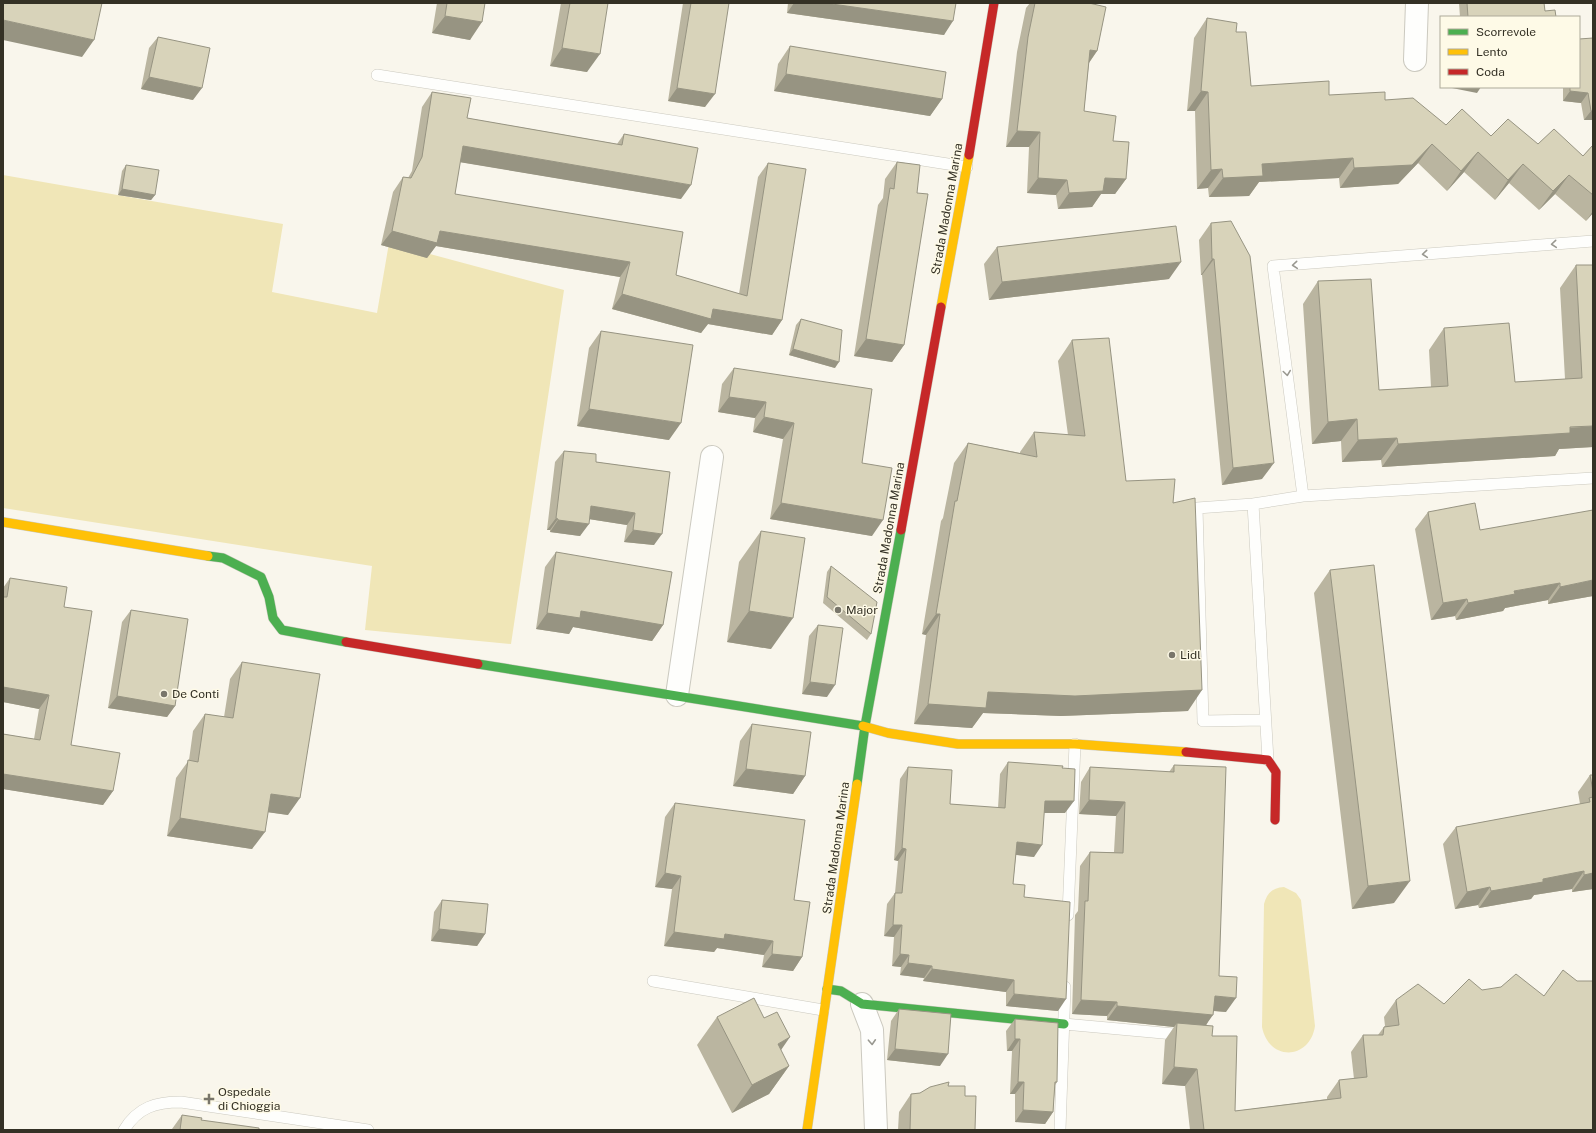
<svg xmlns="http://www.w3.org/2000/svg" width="1596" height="1133" font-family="'Public Sans',sans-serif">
<rect width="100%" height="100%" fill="#f9f6ec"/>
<!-- green -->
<path fill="#f0e6b7" d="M 3,175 L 283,224 L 272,292 L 377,313 L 389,243 L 564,290 L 511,644 L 365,630 L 372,566 L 3,508 Z
M 1284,887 L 1296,893 L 1301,900 L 1315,1026 C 1310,1060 1269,1062 1262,1027 L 1264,904 C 1267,893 1272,888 1284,887 Z"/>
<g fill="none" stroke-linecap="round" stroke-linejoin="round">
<defs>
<path id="lane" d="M 377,75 L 967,167
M 1593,241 L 1273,266 L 1303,496 L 1593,478
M 1253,504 L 1303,496
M 1265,720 L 1203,721 L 1197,508 L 1253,504 L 1268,760
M 1068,915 L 1075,744
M 653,981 L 823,1010
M 1064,1024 L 1185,1035
M 124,1130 C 138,1107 156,1102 181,1102 L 368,1130
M 1060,1130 L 1065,987"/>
<path id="street" d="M 1415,60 L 1417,3
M 677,695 L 712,457
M 862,1004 L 872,1030 L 876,1130"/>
<path id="fast" d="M 208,556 L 223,558 L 261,577 L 269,597 L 273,618 L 282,630 L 346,642
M 478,664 L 863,726
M 857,784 L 865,726 L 901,530
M 827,989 L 841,991 L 862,1004 L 1064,1024"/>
<path id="slow" d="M 941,307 L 969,155
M 3,522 L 208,556
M 863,726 L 888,733 L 958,744 L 1075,744 L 1186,752
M 807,1130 L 857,784"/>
<path id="jam" d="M 969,155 L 994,3
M 901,530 L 941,307
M 346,642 L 478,664
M 1186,752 L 1268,760 L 1276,772 L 1275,820"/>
</defs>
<!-- lane casing -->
<use href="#lane" stroke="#cbc9bf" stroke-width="12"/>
<!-- street casing -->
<use href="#street" stroke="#cbc9bf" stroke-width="24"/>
<!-- fast casing -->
<use href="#fast" stroke="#cbc9bf" stroke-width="10"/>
<!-- slow casing -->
<use href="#slow" stroke="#cbc9bf" stroke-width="10"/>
<!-- jam casing -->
<use href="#jam" stroke="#cbc9bf" stroke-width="10"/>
<!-- lane -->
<use href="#lane" stroke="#fefefc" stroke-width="11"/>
<!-- street -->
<use href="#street" stroke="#fefefc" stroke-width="22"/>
<!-- fast -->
<use href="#fast" stroke="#4caf50" stroke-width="9"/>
<!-- slow -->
<use href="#slow" stroke="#ffc107" stroke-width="9"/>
<!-- jam -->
<use href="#jam" stroke="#c62828" stroke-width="9"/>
</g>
<!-- wall -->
<path fill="#bab5a0" d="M 437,3 L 485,3 L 470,40 L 432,33 Z
M 561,3 L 608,3 L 587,72 L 550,66 Z
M 683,3 L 729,3 L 705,107 L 668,101 Z
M 788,3 L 956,3 L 944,35 L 787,13 Z
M 1030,3 L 1089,3 L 1097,51 L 1089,63 L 1084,111 L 1113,141 L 1126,179 L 1115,194 L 1101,194 L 1092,207 L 1058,209 L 1056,195 L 1027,193 L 1029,147 L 1006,147 L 1017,52 L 1026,8 Z
M 1459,3 L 1544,3 L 1545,11 L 1556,17 L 1460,17 Z
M 1207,18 L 1236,32 L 1251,86 L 1329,95 L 1385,100 L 1446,125 L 1491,136 L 1538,144 L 1583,156 L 1593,145 L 1593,213 L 1586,221 L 1555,194 L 1539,210 L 1509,183 L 1495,200 L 1464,172 L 1447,191 L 1418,163 L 1398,184 L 1340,188 L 1339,178 L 1259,182 L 1249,196 L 1209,197 L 1208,188 L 1197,189 L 1195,111 L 1187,111 L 1194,38 Z
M 158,37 L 193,100 L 141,89 L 149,48 Z
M 1593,38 L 1593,120 L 1584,120 L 1581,103 L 1563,101 L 1563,87 L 1579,87 Z
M 790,46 L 942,99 L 930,116 L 774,91 L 778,64 Z
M 432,92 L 467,118 L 617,144 L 624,134 L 681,199 L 460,162 L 455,194 L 676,275 L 739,294 L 758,177 L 768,163 L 782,320 L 772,335 L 708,324 L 701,333 L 612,309 L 620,277 L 436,246 L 427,258 L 381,245 L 393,192 L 403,177 L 408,178 L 412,171 L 422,107 Z
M 897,162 L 917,193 L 904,345 L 892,362 L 854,356 L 878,205 L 883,198 L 885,179 Z
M 126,165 L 155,195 L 151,200 L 118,195 L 122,171 Z
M 1211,223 L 1262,479 L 1222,485 L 1202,275 L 1201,275 L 1199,240 Z
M 997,247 L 1169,279 L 989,300 L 984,264 Z
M 1576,265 L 1593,447 L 1559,449 L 1555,456 L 1382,467 L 1381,460 L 1342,462 L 1341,441 L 1312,444 L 1303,304 L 1318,281 L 1379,390 L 1431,387 L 1429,350 L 1444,328 L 1515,382 L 1565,379 L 1560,288 Z
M 801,319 L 835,368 L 789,355 L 796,325 Z
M 601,331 L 669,440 L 577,426 L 589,348 Z
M 1072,340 L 1126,481 L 1173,503 L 1188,711 L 1061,716 L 983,713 L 972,728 L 914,724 L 926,635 L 922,634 L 941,521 L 943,518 L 954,463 L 968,443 L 1020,453 L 1020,452 L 1034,432 L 1068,435 L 1058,361 Z
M 734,368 L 862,463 L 872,536 L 770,519 L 783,439 L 753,432 L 755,418 L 718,412 L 722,384 Z
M 564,451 L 596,462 L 670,472 L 654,545 L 624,542 L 627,525 L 589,519 L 580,536 L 550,532 L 550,530 L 547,530 L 555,462 Z
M 1428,512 L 1480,530 L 1593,596 L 1548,604 L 1548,600 L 1505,608 L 1503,611 L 1456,620 L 1455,616 L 1431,620 L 1415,529 Z
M 761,531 L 771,649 L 727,642 L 739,562 Z
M 556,552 L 663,625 L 652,641 L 573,627 L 569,634 L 536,629 L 545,567 Z
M 831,566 L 871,634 L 867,640 L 823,603 L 827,572 Z
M 1330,570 L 1394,903 L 1352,909 L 1314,593 Z
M 10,578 L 64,607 L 71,745 L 113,791 L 103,805 L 3,789 L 3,734 L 34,739 L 39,709 L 3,702 L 3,588 Z
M 131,610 L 175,706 L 167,717 L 108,708 L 122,622 Z
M 818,625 L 827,697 L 802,694 L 809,636 Z
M 242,662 L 288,815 L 268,812 L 252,849 L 167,836 L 176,778 L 189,760 L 193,731 L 205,714 L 224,717 L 230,679 Z
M 752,724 L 805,776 L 793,794 L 733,786 L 740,741 Z
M 1008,762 L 1065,813 L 1044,813 L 1034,857 L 1016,855 L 1013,884 L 1024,897 L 1058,1011 L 1006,1006 L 1006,992 L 923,981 L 924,978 L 900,975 L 901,967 L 892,966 L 894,937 L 884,936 L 887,904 L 895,893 L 898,861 L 894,860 L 900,779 L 908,767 L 950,804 L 998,808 L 1000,774 Z
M 1174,765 L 1226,1012 L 1213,1011 L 1206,1026 L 1212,1036 L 1235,1111 L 1327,1099 L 1327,1097 L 1339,1080 L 1354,1079 L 1351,1052 L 1363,1035 L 1378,1035 L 1384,1027 L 1385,1026 L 1384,1017 L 1396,1000 L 1593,1130 L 1190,1130 L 1185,1086 L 1162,1084 L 1165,1040 L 1174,1027 L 1107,1020 L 1107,1016 L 1072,1014 L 1075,915 L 1078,911 L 1080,866 L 1090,852 L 1114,852 L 1116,816 L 1079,814 L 1081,782 L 1090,767 L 1169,772 Z
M 1590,775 L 1593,775 L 1593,889 L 1572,892 L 1572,889 L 1534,895 L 1531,899 L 1479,908 L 1478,905 L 1455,909 L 1443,844 L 1456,827 L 1580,804 L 1578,792 Z
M 675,803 L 794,900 L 802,957 L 793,971 L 762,967 L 764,955 L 717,948 L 714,952 L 664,946 L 672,889 L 655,887 L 665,817 Z
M 442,900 L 485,934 L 477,946 L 431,941 L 434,912 Z
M 899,1009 L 940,1066 L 887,1060 L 891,1021 Z
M 717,1017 L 789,1066 L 769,1094 L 732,1113 L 697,1045 Z
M 1015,1019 L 1057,1082 L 1055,1085 L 1053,1112 L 1045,1124 L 1015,1122 L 1015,1094 L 1010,1094 L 1012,1051 L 1007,1051 L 1006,1031 Z
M 948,1086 L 965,1096 L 975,1130 L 898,1130 L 899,1112 L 911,1094 L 920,1093 Z
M 182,1115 L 201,1120 L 259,1130 L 172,1130 L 172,1129 Z"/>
<!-- shaded-wall -->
<path fill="#979482" d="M 794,3 L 825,3 L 953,21 L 944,35 L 787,13 Z
M 445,16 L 482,22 L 470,40 L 432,33 Z
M 3,20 L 94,40 L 82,57 L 3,40 Z
M 562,48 L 600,54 L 587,72 L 550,66 Z
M 1090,50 L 1097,51 L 1086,67 Z
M 786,74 L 942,99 L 930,116 L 774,91 Z
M 149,77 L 202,88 L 193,100 L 141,89 Z
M 1453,87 L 1481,87 L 1477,93 L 1452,88 Z
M 677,88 L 715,94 L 705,107 L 668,101 Z
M 1201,91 L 1208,92 L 1195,111 L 1187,111 Z
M 1570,91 L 1588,93 L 1581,103 L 1563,101 Z
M 1591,111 L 1593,111 L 1593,120 L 1584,120 Z
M 1017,131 L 1040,132 L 1029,147 L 1006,147 Z
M 1432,144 L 1418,163 L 1398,184 L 1340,188 L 1354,168 Z
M 463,146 L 691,185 L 681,199 L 453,161 Z
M 1478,152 L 1464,172 L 1447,191 L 1461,171 Z
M 1353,158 L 1339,178 L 1259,182 L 1249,196 L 1209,197 L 1223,178 L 1262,164 Z
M 1523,164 L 1509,183 L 1495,200 L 1508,180 Z
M 1222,169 L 1208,188 L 1197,189 L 1211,170 Z
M 1569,175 L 1555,194 L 1539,210 L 1553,191 Z
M 1038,178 L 1067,180 L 1056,195 L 1027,193 Z
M 1105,178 L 1126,179 L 1115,194 L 1101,194 L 1092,207 L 1058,209 L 1069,193 Z
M 122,189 L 155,195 L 151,200 L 118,195 Z
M 1593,211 L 1593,213 L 1586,221 Z
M 392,231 L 440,231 L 630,262 L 620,277 L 436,246 L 427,258 L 381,245 Z
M 1212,259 L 1214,259 L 1202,275 L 1201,275 Z
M 1181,262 L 1169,279 L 989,300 L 1002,282 Z
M 622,294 L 713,309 L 782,320 L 772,335 L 708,324 L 701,333 L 612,309 Z
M 866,339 L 904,345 L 892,362 L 854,356 Z
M 793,349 L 839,362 L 835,368 L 789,355 Z
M 729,397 L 766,402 L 755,418 L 718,412 Z
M 589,409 L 681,423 L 669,440 L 577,426 Z
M 764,417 L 794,423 L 783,439 L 753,432 Z
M 1357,419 L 1341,441 L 1312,444 L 1328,422 Z
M 1593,426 L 1593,447 L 1559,449 L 1555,456 L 1382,467 L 1398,444 Z
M 1397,438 L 1381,460 L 1342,462 L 1358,440 Z
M 1274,463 L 1262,479 L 1222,485 L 1233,468 Z
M 781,503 L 883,520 L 872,536 L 770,519 Z
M 591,506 L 635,513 L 627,525 L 582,518 Z
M 556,518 L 558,519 L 550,530 L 547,530 Z
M 558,520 L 589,524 L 580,536 L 550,532 Z
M 633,530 L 662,534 L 654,545 L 624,542 Z
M 1593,580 L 1593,596 L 1548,604 L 1560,587 Z
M 1560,583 L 1548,600 L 1505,608 L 1503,611 L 1456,620 L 1468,603 L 1514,591 Z
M 1467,599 L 1455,616 L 1431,620 L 1443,603 Z
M 581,611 L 663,625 L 652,641 L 573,627 L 569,634 L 536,629 L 547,613 Z
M 749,611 L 793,618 L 771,649 L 727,642 Z
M 936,614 L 940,614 L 926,635 L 922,634 Z
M 810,682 L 835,685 L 827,697 L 802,694 Z
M 3,687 L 49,695 L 39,709 L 3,702 Z
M 1202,690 L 1188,711 L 1061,716 L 983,713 L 972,728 L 914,724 L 928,704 L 988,692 Z
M 117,696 L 175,706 L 167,717 L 108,708 Z
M 746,769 L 805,776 L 793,794 L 733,786 Z
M 3,774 L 113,791 L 103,805 L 3,789 Z
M 271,794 L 300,798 L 288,815 L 259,811 Z
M 1089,800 L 1125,802 L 1116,816 L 1079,814 Z
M 1045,801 L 1074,801 L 1065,813 L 1036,813 Z
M 180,818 L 265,832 L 252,849 L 167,836 Z
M 1017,842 L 1042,845 L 1034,857 L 1009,854 Z
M 902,848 L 906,849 L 898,861 L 894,860 Z
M 1584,871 L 1572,889 L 1534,895 L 1531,899 L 1479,908 L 1491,891 L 1543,879 Z
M 665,873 L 681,876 L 672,889 L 655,887 Z
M 1593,873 L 1593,889 L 1572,892 L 1584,875 Z
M 1410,881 L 1394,903 L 1352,909 L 1368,886 Z
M 1490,887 L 1478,905 L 1455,909 L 1467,892 Z
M 893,925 L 902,925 L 894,937 L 884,936 Z
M 439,929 L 485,934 L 477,946 L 431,941 Z
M 674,932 L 725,934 L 773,941 L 764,955 L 717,948 L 714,952 L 664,946 Z
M 772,954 L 802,957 L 793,971 L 762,967 Z
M 900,954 L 909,955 L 901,967 L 892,966 Z
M 908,963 L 932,966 L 924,978 L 900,975 Z
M 932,969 L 1014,980 L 1006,992 L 923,981 Z
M 1014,994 L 1066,999 L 1058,1011 L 1006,1006 Z
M 1215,996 L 1236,998 L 1226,1012 L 1205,1010 Z
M 1081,1000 L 1117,1002 L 1107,1016 L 1072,1014 Z
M 1117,1006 L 1213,1015 L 1203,1029 L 1177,1023 L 1174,1027 L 1107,1020 Z
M 790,1037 L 770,1066 L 778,1044 Z
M 1015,1039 L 1020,1039 L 1012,1051 L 1007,1051 Z
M 895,1049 L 948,1054 L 940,1066 L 887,1060 Z
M 789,1066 L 769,1094 L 732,1113 L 752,1085 Z
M 1174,1067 L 1197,1069 L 1185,1086 L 1162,1084 Z
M 1018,1082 L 1024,1082 L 1015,1094 L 1010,1094 Z
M 1023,1110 L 1053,1112 L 1045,1124 L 1015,1122 Z"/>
<!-- building -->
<path fill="#d8d3ba" stroke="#979482" d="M 4,3 L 102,3 L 94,40 L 3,20 L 3,6 Z
M 447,3 L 485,3 L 482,22 L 445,16 Z
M 570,3 L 608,3 L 600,54 L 562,48 Z
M 691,3 L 729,3 L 715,94 L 677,88 Z
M 825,3 L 956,3 L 953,21 Z
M 1035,3 L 1089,3 L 1106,7 L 1097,51 L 1090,50 L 1084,111 L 1116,116 L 1113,141 L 1129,142 L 1126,179 L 1105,178 L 1103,191 L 1069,193 L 1067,180 L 1038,178 L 1040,132 L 1017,131 L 1028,37 Z
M 1467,3 L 1544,3 L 1545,11 L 1555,10 L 1556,17 L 1468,17 Z
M 1207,18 L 1237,23 L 1236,32 L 1246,32 L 1251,86 L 1329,81 L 1329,95 L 1385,92 L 1385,100 L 1413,98 L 1446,125 L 1462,109 L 1491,136 L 1508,119 L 1538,144 L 1554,129 L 1583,156 L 1593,145 L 1593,195 L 1569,175 L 1553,191 L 1523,164 L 1508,180 L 1478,152 L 1461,171 L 1432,144 L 1412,165 L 1354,168 L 1353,158 L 1262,164 L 1263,176 L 1223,178 L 1222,169 L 1211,170 L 1208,92 L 1201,91 Z
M 158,37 L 210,48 L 202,88 L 149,77 Z
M 1593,38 L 1593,111 L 1591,111 L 1588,93 L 1570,91 L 1570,87 L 1579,87 L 1579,39 Z
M 790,46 L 946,72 L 942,99 L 786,74 Z
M 432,92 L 471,98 L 467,118 L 622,145 L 624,134 L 698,148 L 691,185 L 463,146 L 455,194 L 683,232 L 676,275 L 747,296 L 768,163 L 806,169 L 782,320 L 713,309 L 711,319 L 622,294 L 630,262 L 440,231 L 437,243 L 392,231 L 403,177 L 411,178 L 422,157 Z
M 897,162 L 920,165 L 917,193 L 928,194 L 904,345 L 866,339 L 890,188 L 894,189 Z
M 126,165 L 159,170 L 155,195 L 122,189 Z
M 1231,221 L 1250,256 L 1274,463 L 1233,468 L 1214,259 L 1212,259 L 1211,223 Z
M 1176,226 L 1181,262 L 1002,282 L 997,247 Z
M 1576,265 L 1593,265 L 1593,426 L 1570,427 L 1570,433 L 1398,444 L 1397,438 L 1358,440 L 1357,419 L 1328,422 L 1318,281 L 1371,279 L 1379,390 L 1448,386 L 1444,328 L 1509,323 L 1515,382 L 1582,378 Z
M 801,319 L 842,330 L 839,362 L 793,349 Z
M 601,331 L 693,345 L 681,423 L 589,409 Z
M 1109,338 L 1126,481 L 1175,479 L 1173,503 L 1195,498 L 1202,690 L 1075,696 L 988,692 L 986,708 L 928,704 L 940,614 L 936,614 L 955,501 L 957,501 L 968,443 L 1037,457 L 1034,432 L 1085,436 L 1072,340 Z
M 734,368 L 872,389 L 862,463 L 892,468 L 883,520 L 781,503 L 794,423 L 764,417 L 766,402 L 729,397 Z
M 564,451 L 596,454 L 596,462 L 670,472 L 662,534 L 633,530 L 635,513 L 591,506 L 589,524 L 558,520 L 558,519 L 556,518 Z
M 1475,503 L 1480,530 L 1593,510 L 1593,580 L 1560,587 L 1560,583 L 1514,591 L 1515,594 L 1468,603 L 1467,599 L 1443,603 L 1428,512 Z
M 761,531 L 805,538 L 793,618 L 749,611 Z
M 556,552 L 672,572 L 663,625 L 581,611 L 580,618 L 547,613 Z
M 1374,565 L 1410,881 L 1368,886 L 1330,570 Z
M 831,566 L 877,602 L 871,634 L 827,597 Z
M 10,578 L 67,587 L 64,607 L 92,611 L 71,745 L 120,753 L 113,791 L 3,774 L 3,734 L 40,740 L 49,695 L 3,687 L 3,688 L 3,597 L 7,597 Z
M 131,610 L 188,619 L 175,706 L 117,696 Z
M 818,625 L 843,628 L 835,685 L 810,682 Z
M 242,662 L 320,674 L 300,798 L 271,794 L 265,832 L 180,818 L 188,760 L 198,762 L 205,714 L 233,718 Z
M 752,724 L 811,732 L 805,776 L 746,769 Z
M 1008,762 L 1063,766 L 1062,768 L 1075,769 L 1074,801 L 1045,801 L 1042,845 L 1017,842 L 1013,884 L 1025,885 L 1024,897 L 1070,902 L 1066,999 L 1014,994 L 1014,980 L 932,969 L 932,966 L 908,963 L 909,955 L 900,954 L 902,925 L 893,925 L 895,893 L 902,893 L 906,849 L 902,848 L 908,767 L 952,770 L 950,804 L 1005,808 Z
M 1174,765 L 1226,767 L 1219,976 L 1237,977 L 1236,998 L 1215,996 L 1213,1015 L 1117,1006 L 1117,1002 L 1081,1000 L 1085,901 L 1088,901 L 1090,852 L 1123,853 L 1125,802 L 1089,800 L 1090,767 L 1174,772 Z
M 1590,775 L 1593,775 L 1593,791 Z
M 1593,797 L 1593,873 L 1584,875 L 1584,871 L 1543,879 L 1543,882 L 1491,891 L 1490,887 L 1467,892 L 1456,827 L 1590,802 L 1589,798 Z
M 675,803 L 805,820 L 794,900 L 810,902 L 802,957 L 772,954 L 773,941 L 725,934 L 724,939 L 674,932 L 681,876 L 665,873 Z
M 442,900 L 488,904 L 485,934 L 439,929 Z
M 1563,970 L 1577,981 L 1593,981 L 1593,1130 L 1204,1130 L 1197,1069 L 1174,1067 L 1177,1023 L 1213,1026 L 1212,1036 L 1237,1036 L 1235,1111 L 1341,1098 L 1339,1080 L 1367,1077 L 1363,1035 L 1383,1035 L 1384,1027 L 1399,1025 L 1396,1000 L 1418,984 L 1444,1004 L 1469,979 L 1482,990 L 1501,987 L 1516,974 L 1544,996 Z
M 754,998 L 764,1018 L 777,1012 L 790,1037 L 778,1044 L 789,1066 L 752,1085 L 717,1017 Z
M 899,1009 L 951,1014 L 948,1054 L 895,1049 Z
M 1015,1019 L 1058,1023 L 1057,1082 L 1055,1082 L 1053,1112 L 1023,1110 L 1024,1082 L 1018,1082 L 1020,1039 L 1015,1039 Z
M 949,1082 L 948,1086 L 965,1086 L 965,1096 L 976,1096 L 975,1130 L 910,1130 L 911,1094 L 920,1093 L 930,1087 Z
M 182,1115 L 202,1118 L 201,1120 L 259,1128 L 259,1130 L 180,1130 Z"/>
<!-- one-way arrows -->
<defs><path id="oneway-chevron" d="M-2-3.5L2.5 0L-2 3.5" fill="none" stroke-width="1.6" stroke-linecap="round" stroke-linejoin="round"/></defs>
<g stroke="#999890">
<use href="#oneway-chevron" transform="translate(1554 244) rotate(175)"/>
<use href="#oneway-chevron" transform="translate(1425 254) rotate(175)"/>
<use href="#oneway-chevron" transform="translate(1295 265) rotate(175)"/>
<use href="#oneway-chevron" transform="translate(1287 373) rotate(82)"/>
<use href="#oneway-chevron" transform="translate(872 1042) rotate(87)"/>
</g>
<!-- markers -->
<g fill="#79766b" stroke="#fefae7" stroke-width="1.5">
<circle cx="838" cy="610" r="4"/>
<circle cx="1172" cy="655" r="4"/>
<circle cx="164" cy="694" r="4"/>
<path d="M207 1093h4v4h4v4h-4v4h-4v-4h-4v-4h4z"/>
</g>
<g text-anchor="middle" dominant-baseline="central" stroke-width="3" stroke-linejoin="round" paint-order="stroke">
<!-- street labels -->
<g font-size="12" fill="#343125" stroke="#fefae7">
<text transform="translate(947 209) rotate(-80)">Strada Madonna Marina</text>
<text transform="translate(889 528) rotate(-80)">Strada Madonna Marina</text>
<text transform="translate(836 848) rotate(-82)">Strada Madonna Marina</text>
</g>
<!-- poi labels -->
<g font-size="12" fill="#343125" stroke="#fefae7" text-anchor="start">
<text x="846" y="610">Major</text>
<text x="1180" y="655">Lidl</text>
<text x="172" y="694">De Conti</text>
<text x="218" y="1092">Ospedale<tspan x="218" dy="14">di Chioggia</tspan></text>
</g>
</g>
<!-- border -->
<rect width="1596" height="1133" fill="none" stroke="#343125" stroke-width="8"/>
<!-- legend -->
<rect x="1440" y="16" width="140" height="72" fill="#fefae7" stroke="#adaa99"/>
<rect x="1448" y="29" width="20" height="6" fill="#4caf50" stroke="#adaa99"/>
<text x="1476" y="36" font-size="12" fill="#343125">Scorrevole</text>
<rect x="1448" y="49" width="20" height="6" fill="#ffc107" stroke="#adaa99"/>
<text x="1476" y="56" font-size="12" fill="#343125">Lento</text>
<rect x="1448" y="69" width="20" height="6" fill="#c62828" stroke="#adaa99"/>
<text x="1476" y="76" font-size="12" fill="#343125">Coda</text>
</svg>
